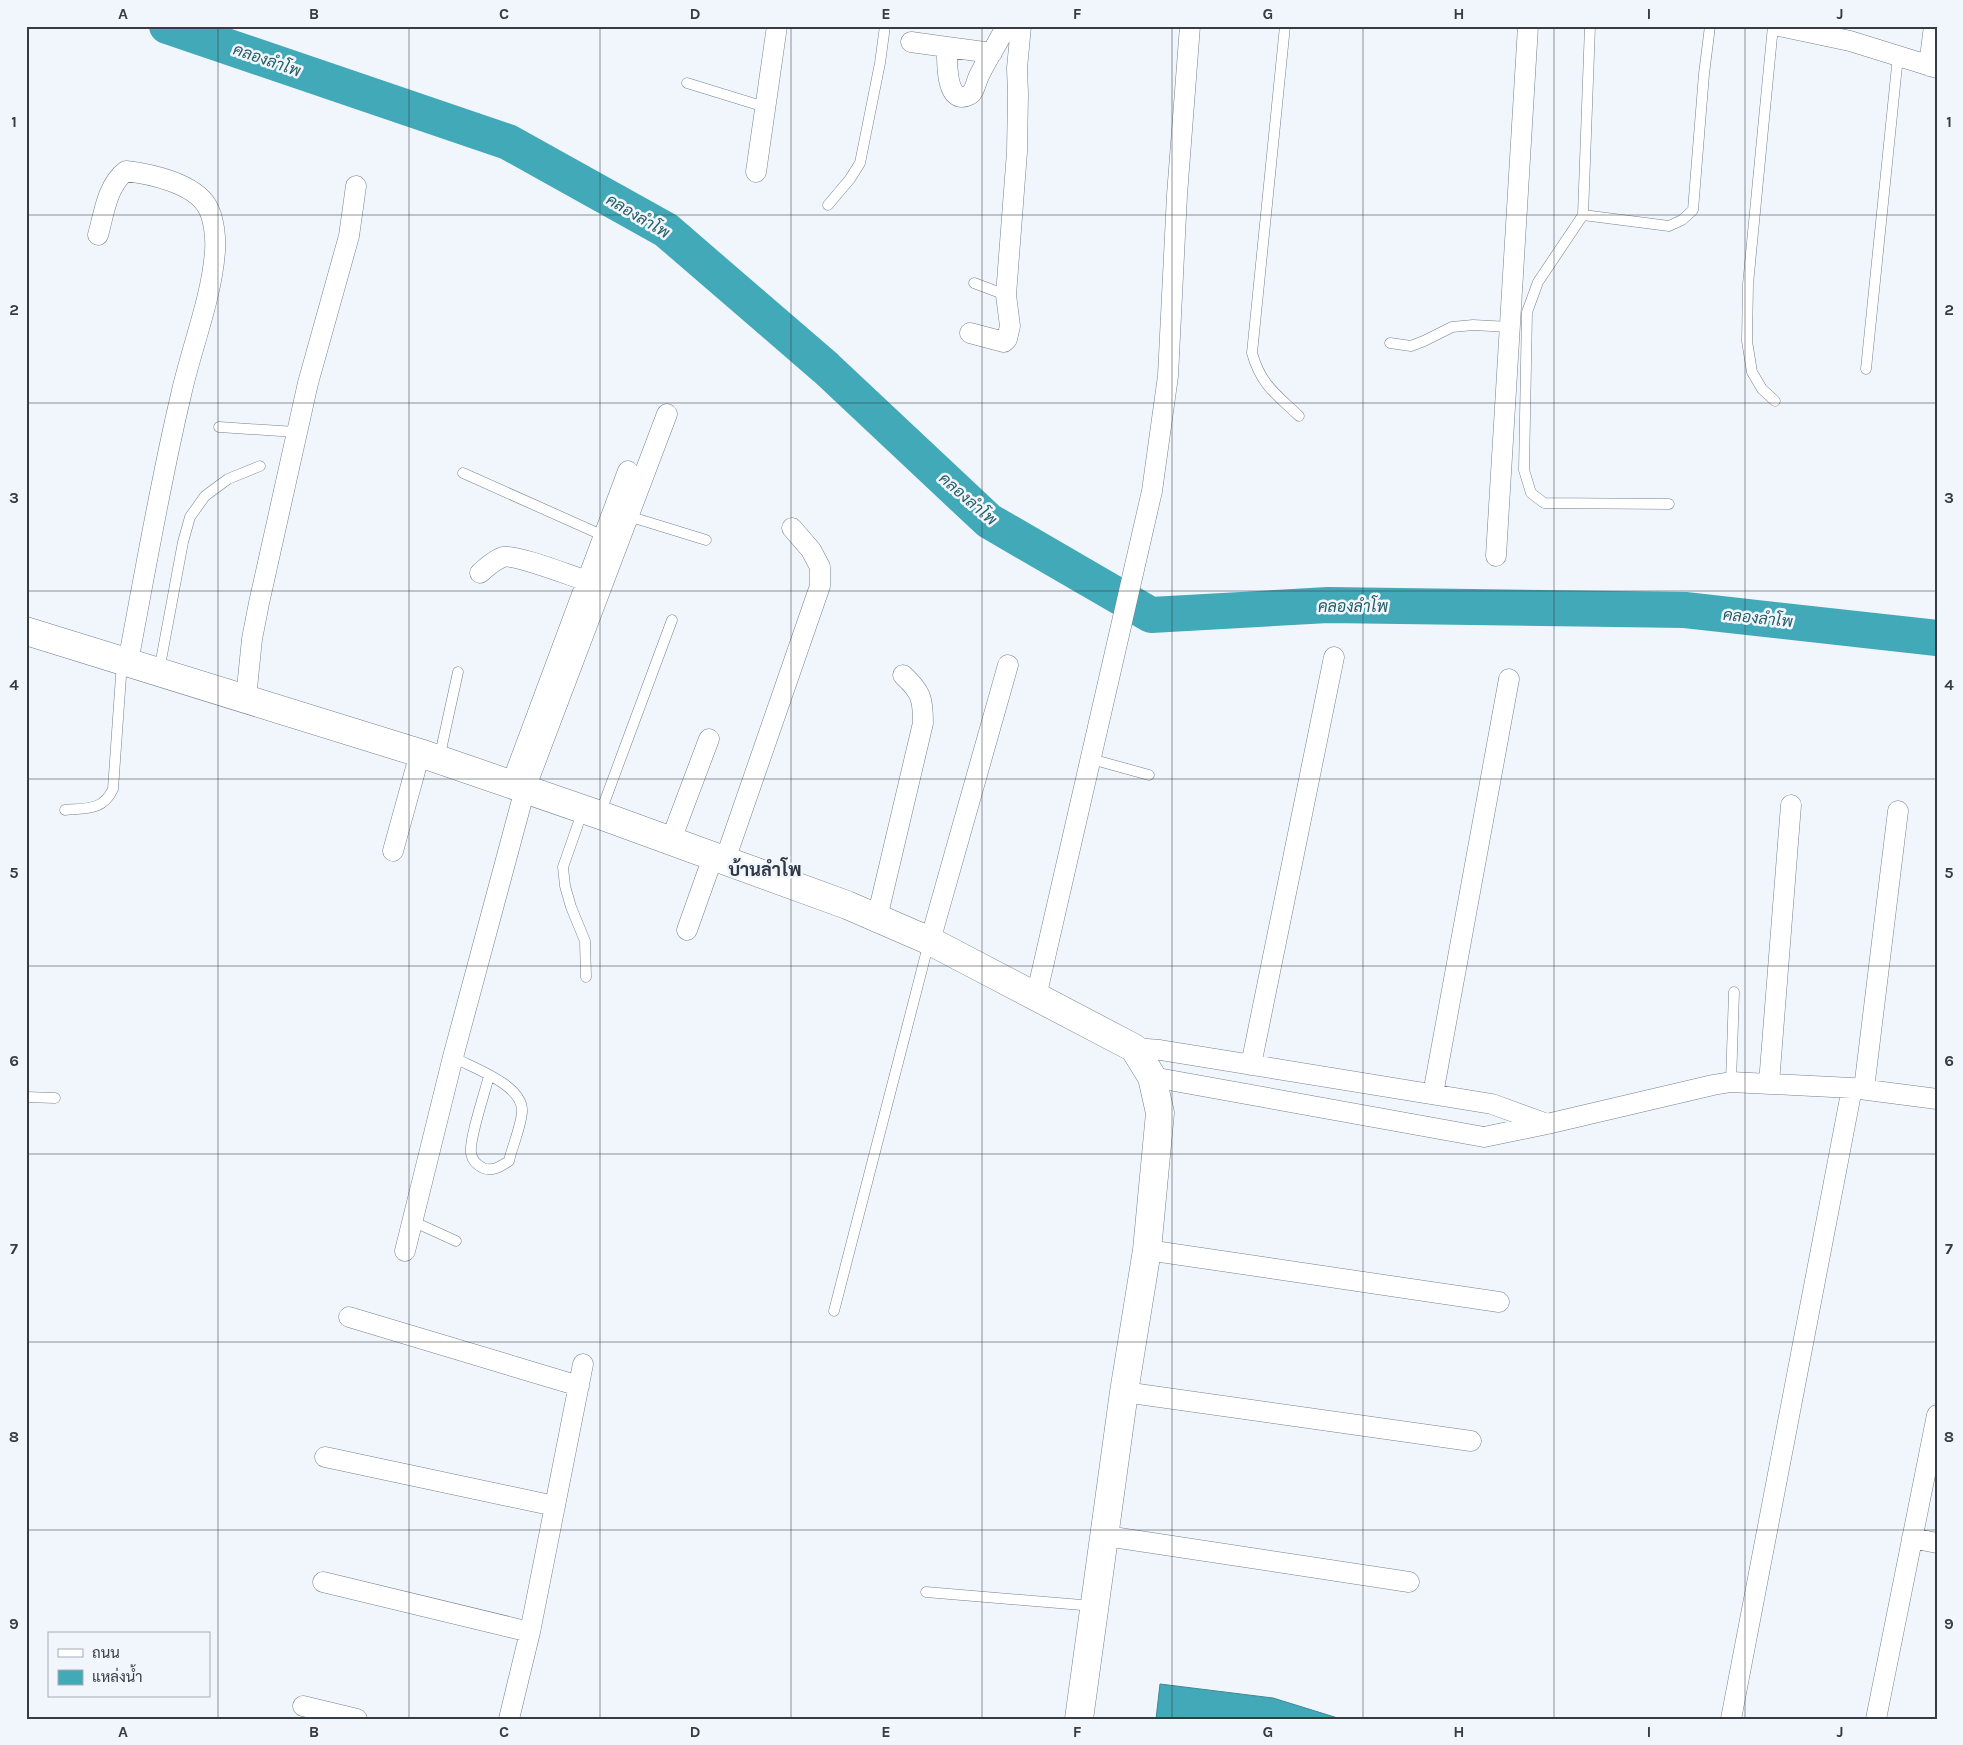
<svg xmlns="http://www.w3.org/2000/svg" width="1963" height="1745" font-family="Karla,Sarabun,sans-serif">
<rect width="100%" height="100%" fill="#f1f6fd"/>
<!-- water -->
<path fill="#42a9b8" stroke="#3f8895" d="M 1160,1684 L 1273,1698 L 1341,1719 L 1156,1719 Z"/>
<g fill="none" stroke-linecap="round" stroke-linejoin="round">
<!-- river -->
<path stroke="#42a9b8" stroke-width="36" d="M 167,26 L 508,142 L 666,230 L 826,368 L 989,521 L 1151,615 L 1328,605 L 1685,610 L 1937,638"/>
<defs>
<path id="lane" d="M 1285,26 L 1252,353 C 1261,385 1276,394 1299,416
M 1590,26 L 1583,215 L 1669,226 L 1682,220 L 1693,210 L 1704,74 L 1710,26
M 1773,26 L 1748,284 L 1747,341 L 1752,372 L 1762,389 L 1775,401
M 687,83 L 765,107
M 828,205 L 850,179 L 860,163 L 880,63 L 885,26
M 1583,215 L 1538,282 L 1527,312 L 1524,470 L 1531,493 L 1544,503 L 1669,504
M 974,283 L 1006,295
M 1390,343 L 1411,346 L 1424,341 L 1452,327 L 1473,325 L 1510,327
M 1866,369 L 1898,56
M 219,427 L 296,432
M 463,473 L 604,536
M 628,516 L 706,540
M 159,671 L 183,542 L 190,517 L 205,496 L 228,479 L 260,466
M 439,759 L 458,672
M 1091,759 L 1149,775
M 65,810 C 86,808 103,811 113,789 L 122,662
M 583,810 L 563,867 L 565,886 L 571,907 L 585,941 L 586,977
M 600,814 L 672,620
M 453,1057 C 473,1068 524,1085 522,1112 C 521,1127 512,1147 509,1161 C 501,1166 493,1172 483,1168 C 477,1165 472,1160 471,1153 C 469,1139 485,1092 489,1076
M 1731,1082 L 1734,992
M 26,1097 L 55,1098
M 412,1221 L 456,1241
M 834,1311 L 929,942
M 926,1592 L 1094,1606"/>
<path id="street" d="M 1779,26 L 1850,41 L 1937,68
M 911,42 L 947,47 C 947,59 945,107 969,95 C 974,93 976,83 978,78 C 986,60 998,44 1006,26
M 947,47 L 992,53
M 1929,66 L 1934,26
M 756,172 L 777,26
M 98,235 C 104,214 107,185 126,171 C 151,174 193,183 207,206 C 214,218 216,238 215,251 C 212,297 191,349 181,395 C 160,483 145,573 128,662
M 970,333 L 1004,342 L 1007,339 L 1010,326 L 1006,295 L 1017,152 L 1018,94 L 1017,68 L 1021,26
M 1496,556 L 1528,26
M 480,573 C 487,567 494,560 503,557 C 516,554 571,576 587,581
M 246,698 L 252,639 L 259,603 L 308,383 L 349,236 L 356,186
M 511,785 L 628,471
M 671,840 L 709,739
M 393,851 L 420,753
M 725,860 L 820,586 L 820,567 L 811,550 L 792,528
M 877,918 L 923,723 C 923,698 921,692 903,675
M 687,930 L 713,857
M 930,941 L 1008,665
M 1036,997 L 1152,491 L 1168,376 L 1177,195 L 1190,26
M 1134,1048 L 1160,1050 L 1492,1104 L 1547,1124
M 1251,1065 L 1334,657
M 1152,1077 L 1484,1137 L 1547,1124 L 1713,1085 L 1731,1082 L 1852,1088 L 1937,1099
M 1769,1083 L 1791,805
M 1864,1089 L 1898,811
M 1433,1094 L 1509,679
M 1147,1250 L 1499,1302
M 405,1251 L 453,1057 L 525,789 L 667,414
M 349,1317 L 579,1386
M 1124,1392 L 1471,1441
M 325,1457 L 555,1506
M 1106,1536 L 1409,1582
M 1912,1538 L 1937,1543
M 323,1582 L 530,1632
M 303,1706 L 357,1719
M 509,1719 L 530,1632 L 583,1364
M 1731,1719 L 1852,1088
M 1876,1719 L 1937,1415"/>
<path id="secondary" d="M 26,631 L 420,753 L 600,815 L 847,905 L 930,941 L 1134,1048 L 1152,1077 L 1160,1113 L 1147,1250 L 1124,1392 L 1079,1719"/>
</defs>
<!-- lane casing -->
<use href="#lane" stroke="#75808f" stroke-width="11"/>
<!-- street casing -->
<use href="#street" stroke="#75808f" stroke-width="21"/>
<!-- secondary casing -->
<use href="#secondary" stroke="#75808f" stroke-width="29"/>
<!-- lane -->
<use href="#lane" stroke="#fff" stroke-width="10"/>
<!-- street -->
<use href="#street" stroke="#fff" stroke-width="20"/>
<!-- secondary -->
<use href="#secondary" stroke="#fff" stroke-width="28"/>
</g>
<!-- grid -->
<path fill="none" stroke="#373c42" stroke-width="1" stroke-opacity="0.55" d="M 218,26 L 218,1719M 409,26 L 409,1719M 600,26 L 600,1719M 791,26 L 791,1719M 982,26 L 982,1719M 1172,26 L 1172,1719M 1363,26 L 1363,1719M 1554,26 L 1554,1719M 1745,26 L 1745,1719M 26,215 L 1937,215M 26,403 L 1937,403M 26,591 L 1937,591M 26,779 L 1937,779M 26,966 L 1937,966M 26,1154 L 1937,1154M 26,1342 L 1937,1342M 26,1530 L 1937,1530"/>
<g text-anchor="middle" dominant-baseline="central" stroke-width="5" stroke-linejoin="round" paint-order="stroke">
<!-- water labels -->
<g font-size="16" font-style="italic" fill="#245d65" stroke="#f1f6fd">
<text transform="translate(267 60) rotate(19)">คลองลำโพ</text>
<text transform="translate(638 216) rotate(31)">คลองลำโพ</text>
<text transform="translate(968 499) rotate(41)">คลองลำโพ</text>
<text x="1353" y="606">คลองลำโพ</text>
<text transform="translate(1758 618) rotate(6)">คลองลำโพ</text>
</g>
<!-- quarter labels -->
<g font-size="18" font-weight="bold" fill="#2d3643" stroke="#f1f6fd">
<text x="765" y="870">บ้านลำโพ</text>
</g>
</g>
<!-- border -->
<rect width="1963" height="1745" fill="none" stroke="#f1f6fd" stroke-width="55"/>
<!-- legend -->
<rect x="48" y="1632" width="162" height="65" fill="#f1f6fd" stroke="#a7acb2"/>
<rect x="58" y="1649" width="25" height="8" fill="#ffffff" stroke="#a7acb2"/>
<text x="92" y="1658" font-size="15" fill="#373c42">ถนน</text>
<rect x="58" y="1670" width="25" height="15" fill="#42a9b8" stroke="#a7acb2"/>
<text x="92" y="1682" font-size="15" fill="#373c42">แหล่งน้ำ</text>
<rect x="28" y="28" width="1908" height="1690" fill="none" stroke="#373c42" stroke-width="2"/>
<g font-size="16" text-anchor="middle" font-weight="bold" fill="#373c42">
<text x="123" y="19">A</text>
<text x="314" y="19">B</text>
<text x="504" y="19">C</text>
<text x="695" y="19">D</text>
<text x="886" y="19">E</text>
<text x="1077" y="19">F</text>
<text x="1268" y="19">G</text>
<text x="1459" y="19">H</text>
<text x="1649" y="19">I</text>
<text x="1840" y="19">J</text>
<text x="14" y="127">1</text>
<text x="1949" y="127">1</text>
<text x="14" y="315">2</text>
<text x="1949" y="315">2</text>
<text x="14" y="503">3</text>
<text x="1949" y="503">3</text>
<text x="14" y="690">4</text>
<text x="1949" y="690">4</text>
<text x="14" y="878">5</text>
<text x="1949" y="878">5</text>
<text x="14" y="1066">6</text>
<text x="1949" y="1066">6</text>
<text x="14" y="1254">7</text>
<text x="1949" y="1254">7</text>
<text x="14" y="1442">8</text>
<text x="1949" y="1442">8</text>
<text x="14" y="1629">9</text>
<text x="1949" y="1629">9</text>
<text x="123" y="1737">A</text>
<text x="314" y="1737">B</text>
<text x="504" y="1737">C</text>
<text x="695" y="1737">D</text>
<text x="886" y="1737">E</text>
<text x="1077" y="1737">F</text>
<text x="1268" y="1737">G</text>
<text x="1459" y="1737">H</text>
<text x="1649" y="1737">I</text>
<text x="1840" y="1737">J</text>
</g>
</svg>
